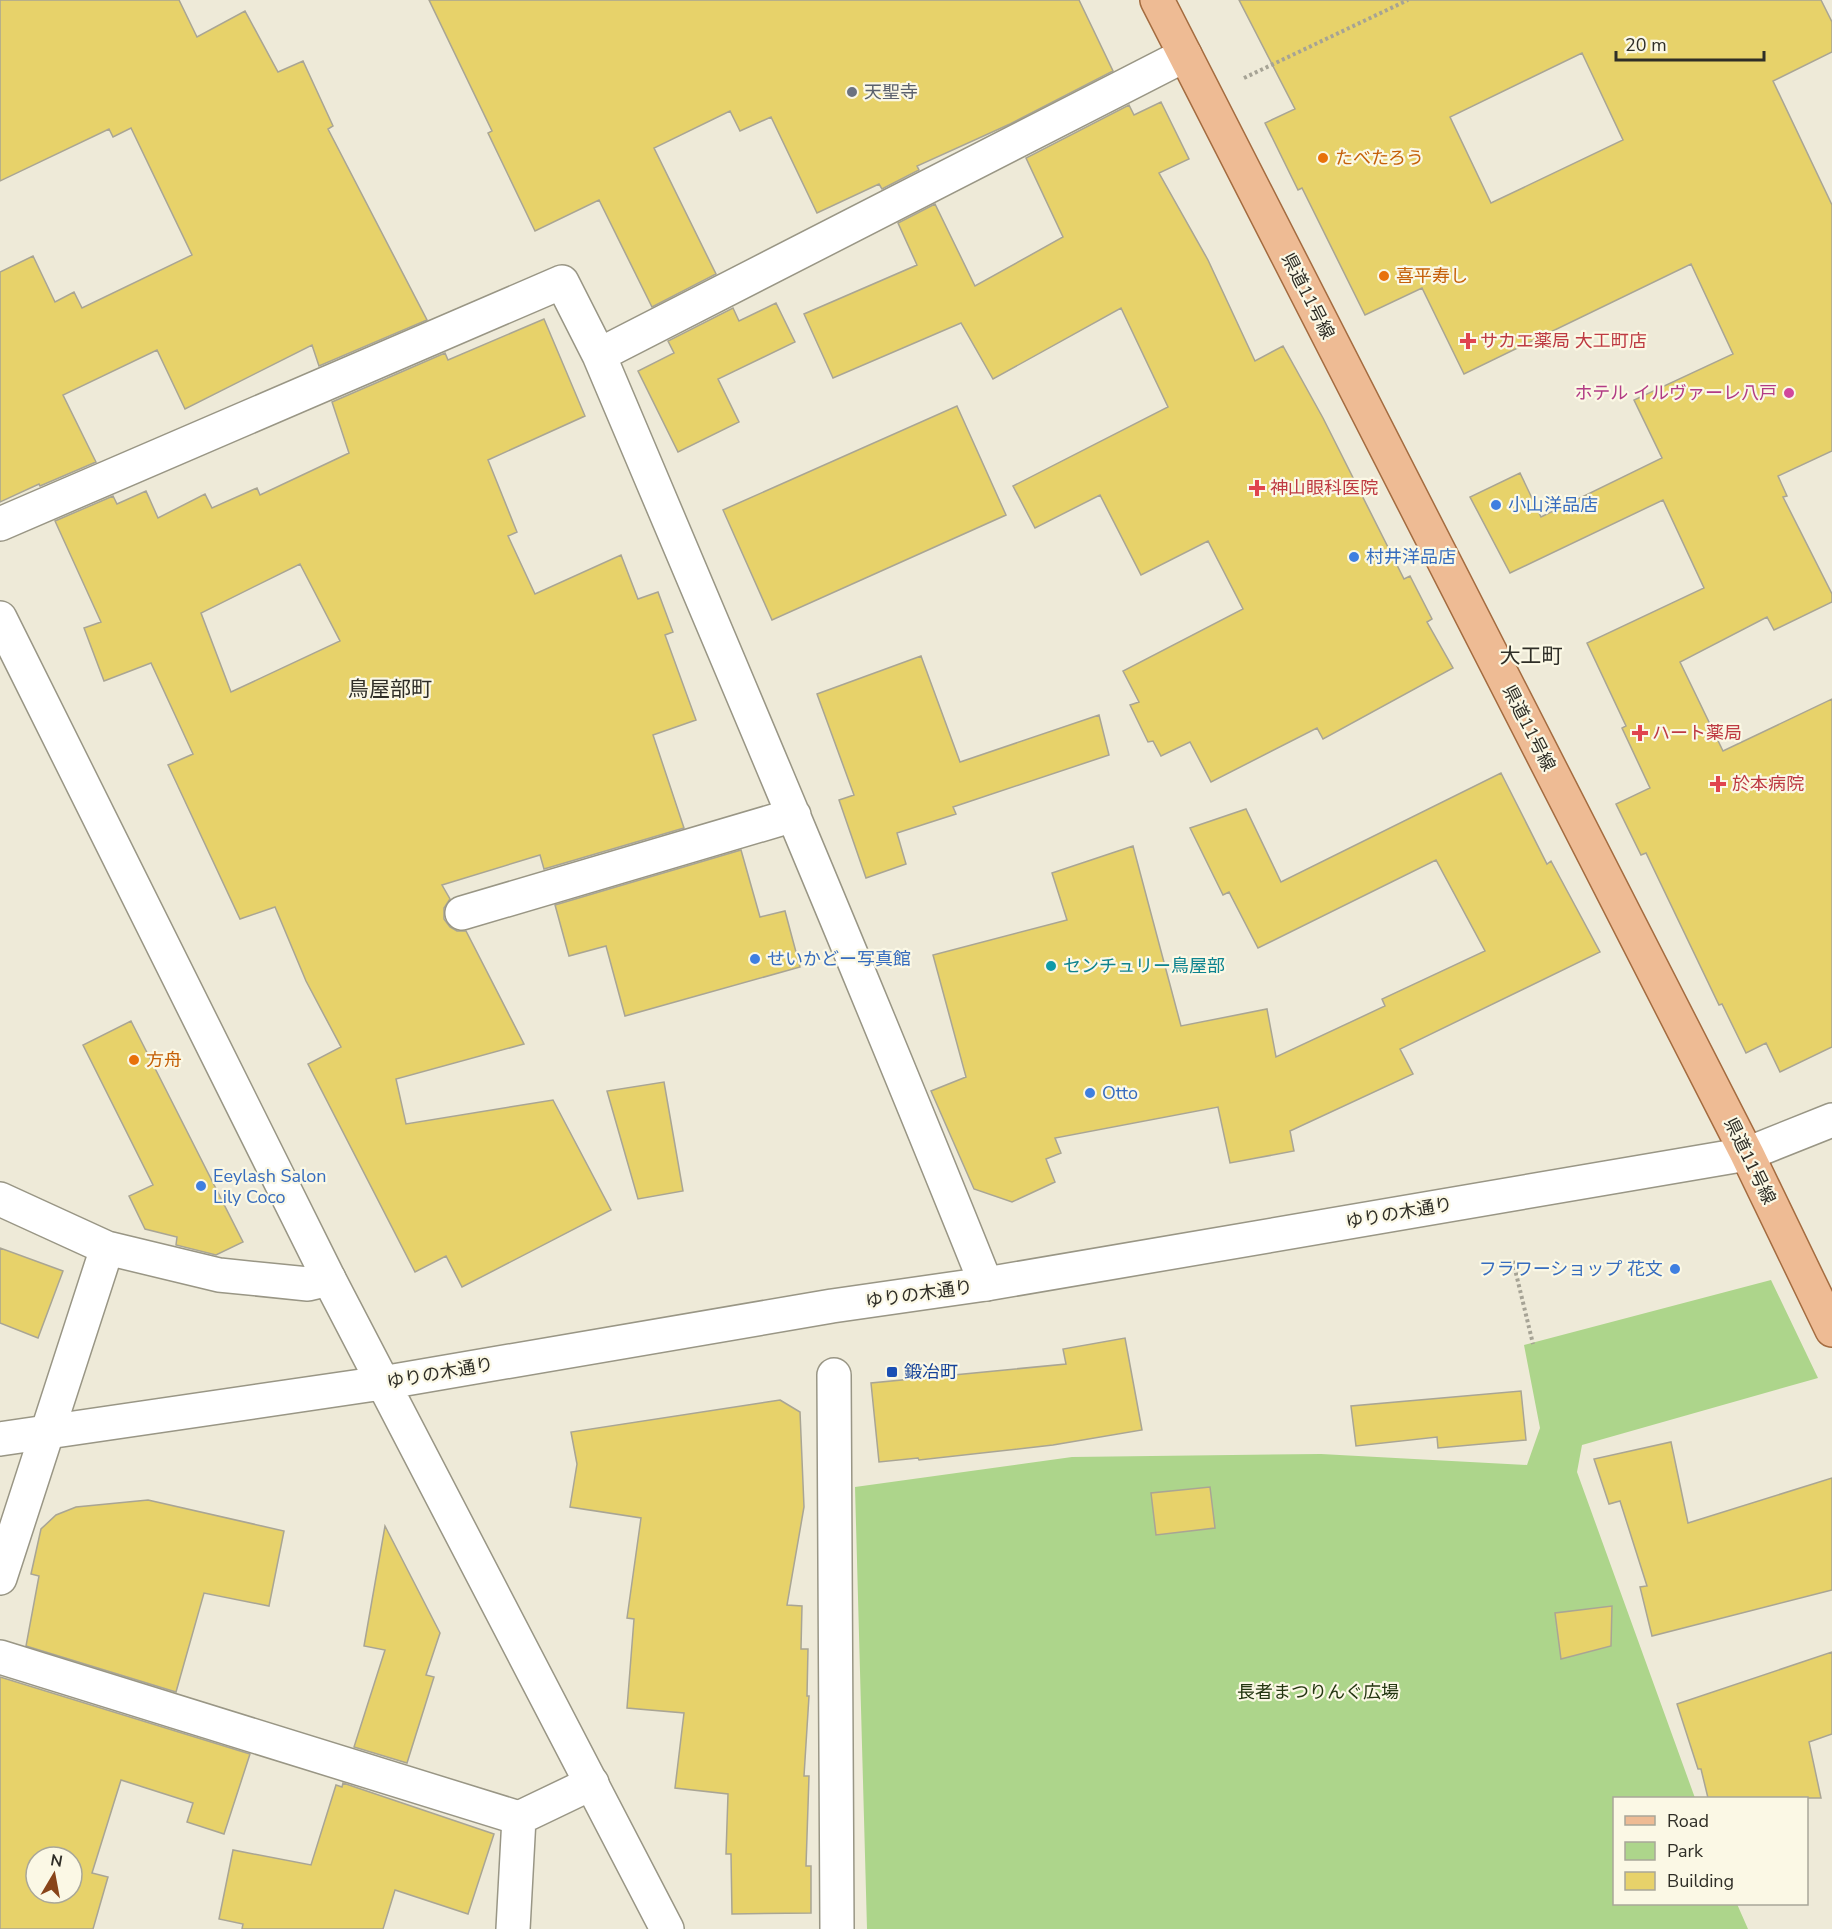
<svg xmlns="http://www.w3.org/2000/svg" width="1832" height="1929" font-family="'Nunito Sans','Noto Sans JP',sans-serif">
<rect width="100%" height="100%" fill="#eeead8"/>
<!-- green -->
<path fill="#add58b" d="M 1771,1280 L 1818,1378 L 1582,1445 L 1577,1472 L 1695,1798 L 1614,1798 L 1614,1904 L 1737,1904 L 1748,1929 L 867,1929 L 855,1487 L 1072,1457 L 1321,1454 L 1527,1465 L 1540,1428 L 1524,1345 Z"/>
<!-- building -->
<path fill="#e7d26a" stroke="#a9a594" stroke-width="1.5" fill-rule="evenodd" d="M 0,0 L 179,0 L 197,37 L 245,11 L 278,72 L 303,61 L 333,126 L 328,129 L 427,320 L 319,366 L 312,345 L 185,409 L 157,350 L 63,395 L 96,462 L 40,486 L 39,484 L 0,502 L 0,272 L 33,256 L 55,302 L 74,292 L 82,308 L 192,255 L 131,128 L 113,137 L 109,129 L 0,181 Z
M 429,0 L 1079,0 L 1113,71 L 1010,124 L 917,166 L 919,170 L 882,189 L 879,184 L 817,213 L 771,117 L 740,131 L 730,111 L 654,148 L 716,274 L 652,307 L 599,200 L 535,231 L 488,133 L 492,131 Z
M 1239,0 L 1821,0 L 1832,22 L 1832,52 L 1773,81 L 1832,205 L 1832,451 L 1778,476 L 1787,496 L 1783,497 L 1832,594 L 1832,602 L 1774,630 L 1767,617 L 1680,662 L 1723,751 L 1832,699 L 1832,1047 L 1780,1072 L 1766,1043 L 1746,1053 L 1722,1004 L 1719,1005 L 1646,853 L 1641,855 L 1616,804 L 1650,788 L 1622,728 L 1626,726 L 1587,643 L 1704,588 L 1663,500 L 1510,573 L 1470,497 L 1520,473 L 1541,517 L 1662,458 L 1634,400 L 1733,354 L 1691,264 L 1464,374 L 1422,288 L 1365,315 L 1302,188 L 1298,190 L 1265,123 L 1295,109 ZM 1582,53 L 1623,140 L 1491,203 L 1450,117 Z
M 1161,102 L 1189,159 L 1159,173 L 1208,260 L 1255,361 L 1283,346 L 1323,418 L 1404,579 L 1410,576 L 1432,619 L 1427,622 L 1453,668 L 1323,739 L 1317,728 L 1211,782 L 1190,742 L 1161,756 L 1153,741 L 1148,742 L 1130,705 L 1139,702 L 1123,671 L 1243,609 L 1208,541 L 1141,575 L 1100,495 L 1035,528 L 1013,486 L 1168,407 L 1121,308 L 993,379 L 961,323 L 833,378 L 804,314 L 917,265 L 898,223 L 935,204 L 975,286 L 1063,237 L 1026,158 L 1129,105 L 1134,115 Z
M 776,303 L 795,342 L 718,379 L 739,422 L 678,452 L 638,371 L 674,353 L 668,341 L 733,308 L 739,321 Z
M 544,319 L 585,416 L 488,460 L 517,532 L 508,536 L 535,594 L 621,555 L 638,599 L 658,592 L 673,632 L 665,635 L 696,720 L 653,735 L 684,828 L 544,869 L 540,855 L 442,885 L 450,899 L 444,908 L 444,919 L 450,927 L 457,931 L 466,931 L 524,1044 L 396,1079 L 406,1124 L 553,1100 L 611,1210 L 462,1287 L 446,1256 L 415,1272 L 308,1064 L 341,1047 L 306,981 L 275,907 L 240,919 L 168,765 L 193,754 L 151,663 L 104,681 L 84,628 L 101,622 L 55,521 L 113,496 L 117,504 L 146,491 L 158,518 L 205,494 L 212,508 L 257,488 L 260,495 L 349,453 L 332,402 L 445,353 L 448,360 ZM 300,564 L 340,641 L 231,692 L 201,613 Z
M 957,406 L 1006,515 L 772,620 L 723,510 Z
M 921,656 L 960,762 L 1099,715 L 1109,755 L 953,807 L 956,814 L 897,833 L 906,864 L 866,878 L 839,800 L 854,795 L 817,694 Z
M 1501,773 L 1547,864 L 1551,861 L 1600,952 L 1400,1049 L 1413,1074 L 1290,1131 L 1294,1151 L 1230,1163 L 1218,1107 L 1055,1138 L 1061,1153 L 1046,1159 L 1055,1182 L 1012,1202 L 974,1189 L 931,1091 L 966,1077 L 933,955 L 1067,920 L 1052,873 L 1133,846 L 1181,1026 L 1267,1009 L 1276,1057 L 1385,1006 L 1382,999 L 1485,951 L 1436,860 L 1258,948 L 1229,892 L 1223,895 L 1190,828 L 1246,809 L 1281,882 Z
M 741,850 L 760,917 L 785,911 L 800,967 L 625,1016 L 606,946 L 569,956 L 555,905 Z
M 131,1021 L 243,1242 L 216,1255 L 176,1245 L 177,1237 L 145,1229 L 129,1196 L 153,1185 L 83,1045 Z
M 664,1082 L 683,1191 L 638,1199 L 607,1091 Z
M 0,1248 L 63,1271 L 38,1338 L 0,1323 Z
M 1125,1338 L 1142,1430 L 1053,1445 L 919,1460 L 918,1458 L 879,1462 L 871,1383 L 1066,1364 L 1063,1349 Z
M 1521,1391 L 1526,1440 L 1438,1448 L 1437,1437 L 1356,1446 L 1351,1406 Z
M 780,1400 L 800,1412 L 804,1507 L 787,1605 L 802,1606 L 801,1649 L 808,1649 L 807,1696 L 809,1696 L 804,1776 L 809,1776 L 806,1866 L 811,1866 L 811,1913 L 732,1914 L 731,1854 L 726,1854 L 728,1794 L 675,1788 L 684,1713 L 627,1708 L 634,1619 L 627,1618 L 641,1518 L 570,1507 L 577,1464 L 571,1432 Z
M 1671,1442 L 1688,1523 L 1832,1478 L 1832,1590 L 1652,1636 L 1640,1587 L 1647,1586 L 1620,1501 L 1609,1504 L 1594,1459 Z
M 1210,1487 L 1215,1528 L 1156,1535 L 1151,1493 Z
M 148,1500 L 284,1531 L 269,1606 L 204,1593 L 176,1692 L 26,1646 L 39,1576 L 31,1574 L 41,1529 L 56,1515 L 76,1507 Z
M 385,1526 L 440,1633 L 426,1675 L 434,1677 L 407,1763 L 354,1747 L 385,1650 L 364,1646 Z
M 1612,1606 L 1611,1646 L 1561,1659 L 1555,1613 Z
M 1832,1652 L 1832,1734 L 1809,1742 L 1821,1798 L 1708,1798 L 1701,1769 L 1698,1769 L 1677,1704 Z
M 0,1677 L 250,1754 L 224,1834 L 187,1822 L 193,1803 L 121,1780 L 92,1873 L 108,1877 L 93,1929 L 0,1929 ZM 36,1857 L 72,1857 L 72,1893 L 36,1893 Z
M 343,1783 L 494,1834 L 468,1914 L 395,1890 L 383,1929 L 242,1929 L 243,1924 L 219,1919 L 233,1850 L 311,1865 L 336,1785 L 342,1787 Z"/>
<g fill="none" stroke-linecap="round" stroke-linejoin="round">
<defs>
<path id="minor" d="M 599,355 L 1185,55
M 0,524 L 562,282 L 599,355 C 730,664 861,973 986,1284
M 462,913 L 794,815
M 0,1199 L 107,1248 L 219,1275 L 308,1284 L 329,1279
M 834,1375 L 837,1929
M 0,1578 L 107,1248
M 0,1657 L 519,1818 L 592,1783
M 513,1929 L 519,1818"/>
<path id="tertiary" d="M 0,618 L 329,1279 L 667,1929
M 0,1439 L 382,1383 L 832,1306 L 986,1284 L 1747,1154 L 1832,1120"/>
<path id="primary" d="M 1157,0 L 1747,1154 L 1832,1330"/>
</defs>
<!-- minor casing -->
<use href="#minor" stroke="#999685" stroke-width="36"/>
<!-- tertiary casing -->
<use href="#tertiary" stroke="#999685" stroke-width="36"/>
<!-- primary casing -->
<use href="#primary" stroke="#a46c40" stroke-width="36"/>
<!-- path -->
<path stroke="#a6a395" stroke-width="4" stroke-dasharray="3 3" stroke-linecap="butt" d="M 1244,78 L 1408,0
M 1513,1261 L 1533,1344"/>
<!-- minor -->
<use href="#minor" stroke="#fff" stroke-width="33"/>
<!-- tertiary -->
<use href="#tertiary" stroke="#fff" stroke-width="33"/>
<!-- primary -->
<use href="#primary" stroke="#eebb94" stroke-width="33"/>
</g>
<!-- markers -->
<circle fill="#6b7280" stroke="#fbf8e5" stroke-width="2" cx="852" cy="92" r="6"/>
<g fill="#e8710a" stroke="#fbf8e5" stroke-width="2">
<circle cx="1323" cy="158" r="6"/>
<circle cx="1384" cy="276" r="6"/>
<circle cx="134" cy="1060" r="6"/>
</g>
<g fill="#e0444e" stroke="#fbf8e5" stroke-width="2">
<path d="M1465 332h6v6h6v6h-6v6h-6v-6h-6v-6h6z"/>
<path d="M1254 479h6v6h6v6h-6v6h-6v-6h-6v-6h6z"/>
<path d="M1637 724h6v6h6v6h-6v6h-6v-6h-6v-6h6z"/>
<path d="M1715 775h6v6h6v6h-6v6h-6v-6h-6v-6h6z"/>
</g>
<circle fill="#d1479c" stroke="#fbf8e5" stroke-width="2" cx="1789" cy="393" r="6"/>
<g fill="#3f7fe0" stroke="#fbf8e5" stroke-width="2">
<circle cx="1496" cy="505" r="6"/>
<circle cx="1354" cy="557" r="6"/>
<circle cx="755" cy="959" r="6"/>
<circle cx="1090" cy="1093" r="6"/>
<circle cx="201" cy="1186" r="6"/>
<circle cx="1675" cy="1269" r="6"/>
</g>
<circle fill="#0f9aa8" stroke="#fbf8e5" stroke-width="2" cx="1051" cy="966" r="6"/>
<rect fill="#1a4fb4" stroke="#fbf8e5" stroke-width="2" x="886" y="1366" width="12" height="12" rx="3"/>
<g text-anchor="middle" dominant-baseline="central" stroke-width="4.5" stroke-linejoin="round" paint-order="stroke">
<!-- worship labels -->
<g font-size="18" fill="#5b616d" stroke="#fbf8e5" text-anchor="start">
<text x="864" y="92">天聖寺</text>
</g>
<!-- food labels -->
<g font-size="18" fill="#c56008" stroke="#fbf8e5" text-anchor="start">
<text x="1335" y="158">たべたろう</text>
<text x="1396" y="276">喜平寿し</text>
<text x="146" y="1060">方舟</text>
</g>
<!-- street labels -->
<g font-size="18" fill="#2f2e27" stroke="#fbf8e5">
<text transform="translate(1308 296) rotate(63)">県道11号線</text>
<text transform="translate(1529 728) rotate(63)">県道11号線</text>
<text transform="translate(1750 1161) rotate(64)">県道11号線</text>
<text transform="translate(1399 1213) rotate(-10)">ゆりの木通り</text>
<text transform="translate(919 1294) rotate(-8)">ゆりの木通り</text>
<text transform="translate(440 1373) rotate(-10)">ゆりの木通り</text>
</g>
<!-- health labels -->
<g font-size="18" fill="#be3a42" stroke="#fbf8e5" text-anchor="start">
<text x="1480" y="341">サカエ薬局 大工町店</text>
<text x="1270" y="488">神山眼科医院</text>
<text x="1652" y="733">ハート薬局</text>
<text x="1732" y="784">於本病院</text>
</g>
<!-- hotel labels -->
<g font-size="18" fill="#b23c85" stroke="#fbf8e5" text-anchor="end">
<text x="1777" y="393">ホテル イルヴァーレ八戸</text>
</g>
<!-- shop labels -->
<g font-size="18" fill="#366cbe" stroke="#fbf8e5" text-anchor="start">
<text x="1508" y="505">小山洋品店</text>
<text x="1366" y="557">村井洋品店</text>
<text x="767" y="959">せいかどー写真館</text>
<text x="1102" y="1093">Otto</text>
<text x="213" y="1176">Eeylash Salon<tspan x="213" dy="21">Lily Coco</tspan></text>
<text x="1663" y="1269" text-anchor="end">フラワーショップ 花文</text>
</g>
<!-- culture labels -->
<g font-size="18" fill="#0d838f" stroke="#fbf8e5" text-anchor="start">
<text x="1063" y="966">センチュリー鳥屋部</text>
</g>
<!-- transit labels -->
<g font-size="18" fill="#164399" stroke="#fbf8e5" text-anchor="start">
<text x="904" y="1372">鍛冶町</text>
</g>
<!-- park labels -->
<g font-size="18" fill="#243611" stroke="#fbf8e5">
<text x="1318" y="1692">長者まつりんぐ広場</text>
</g>
<!-- quarter labels -->
<g font-size="21" fill="#2f2e27" stroke="#fbf8e5">
<text x="1531" y="656">大工町</text>
<text x="390" y="689">鳥屋部町</text>
</g>
</g>
<!-- legend -->
<rect x="1613" y="1797" width="195" height="108" fill="#fbf8e5" stroke="#a9a799" stroke-width="1.5"/>
<rect x="1625" y="1816" width="30" height="9" fill="#eebb94" stroke="#a9a799" stroke-width="1.5"/>
<text x="1667" y="1827" font-size="18" fill="#2f2e27">Road</text>
<rect x="1625" y="1842" width="30" height="18" fill="#add58b" stroke="#a9a799" stroke-width="1.5"/>
<text x="1667" y="1857" font-size="18" fill="#2f2e27">Park</text>
<rect x="1625" y="1872" width="30" height="18" fill="#e7d26a" stroke="#a9a799" stroke-width="1.5"/>
<text x="1667" y="1887" font-size="18" fill="#2f2e27">Building</text>
<!-- north arrow -->
<g transform="translate(54 1875) rotate(10)"><circle r="28" fill="#fbf8e5" stroke="#a9a799" stroke-width="1.5"/>
<path d="M0-4.5L10 22L0 15L-10 22Z" fill="#884419"/>
<text y="-9" font-size="16" font-weight="bold" text-anchor="middle" fill="#2f2e27">N</text>
</g>
<!-- scale -->
<path d="M1616 51v9h148v-9" fill="none" stroke="#2f2e27" stroke-width="3"/>
<text x="1625" y="51" font-size="18" fill="#2f2e27" stroke="#fbf8e5" stroke-width="4.5" paint-order="stroke">20 m</text>
</svg>
